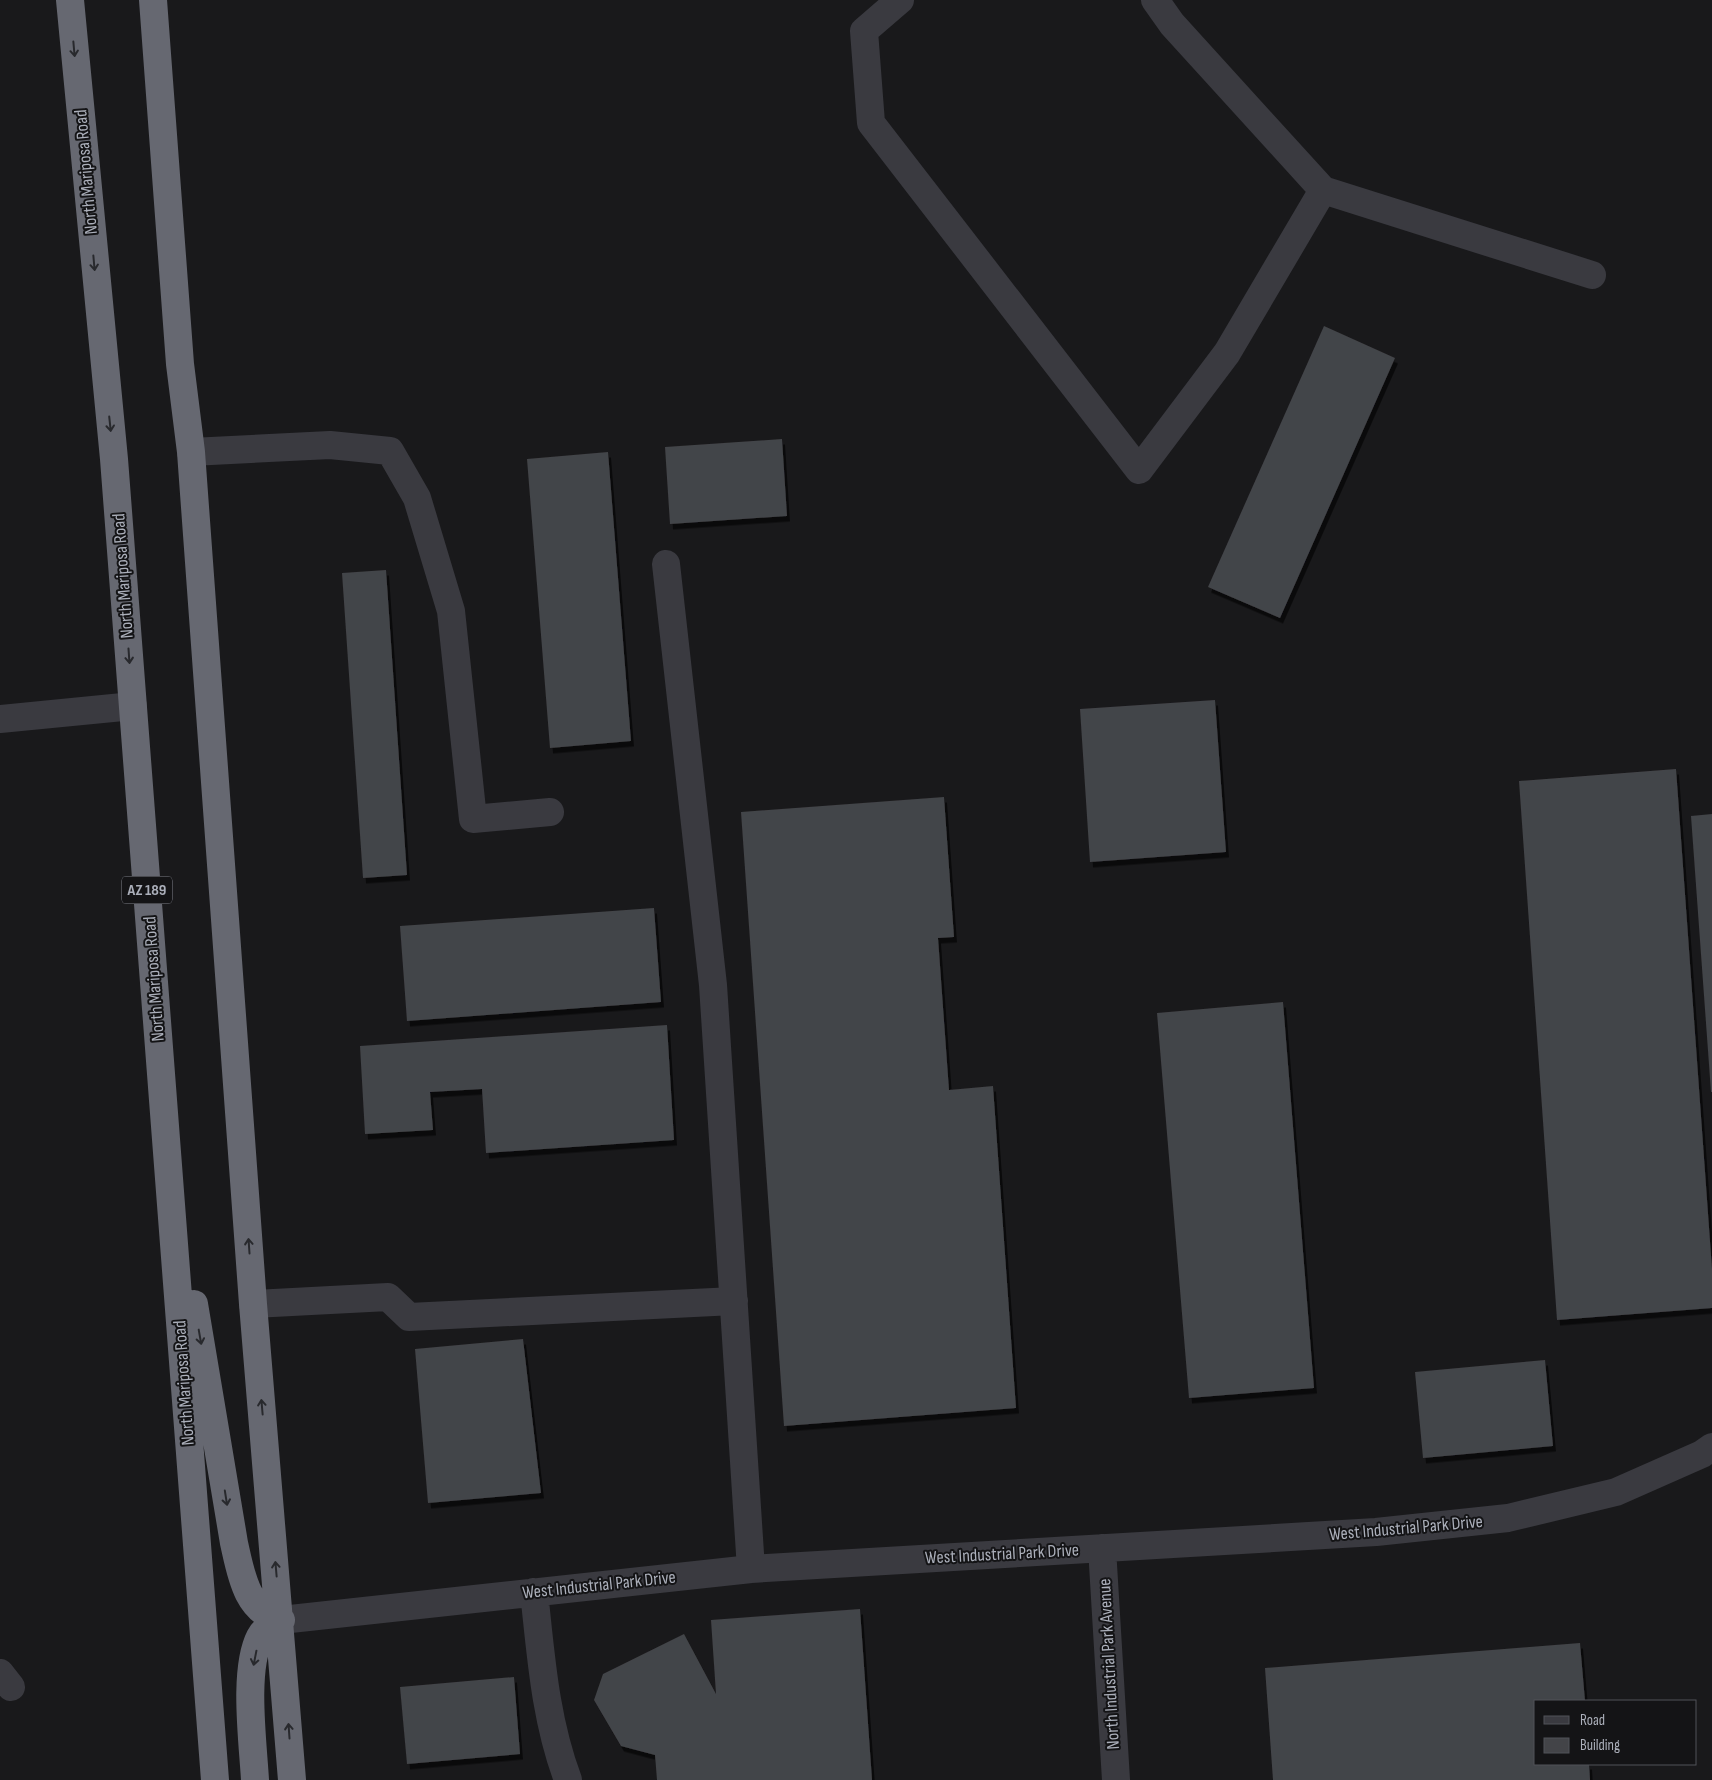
<svg xmlns="http://www.w3.org/2000/svg" width="1712" height="1780" font-family="'Sofia Sans Condensed',sans-serif">
<defs>
<filter id="shadow"><feDropShadow dx="3" dy="5.5" stdDeviation="0" flood-color="#0009"/></filter>
</defs>
<rect width="100%" height="100%" fill="#19191b"/>
<!-- building -->
<path fill="#434448" filter="url(#shadow)" d="M 1324,326 L 1395,358 L 1280,618 L 1208,587 Z
M 782,439 L 787,516 L 670,524 L 665,447 Z
M 608,452 L 631,741 L 550,748 L 527,459 Z
M 386,570 L 407,875 L 363,878 L 342,573 Z
M 1215,700 L 1226,852 L 1090,862 L 1080,709 Z
M 1676,769 L 1712,1269 L 1712,1308 L 1557,1320 L 1519,781 Z
M 944,797 L 954,937 L 938,938 L 949,1090 L 993,1086 L 1016,1408 L 784,1426 L 741,812 Z
M 1712,814 L 1712,1092 L 1711,1092 L 1691,816 Z
M 654,908 L 661,1002 L 407,1021 L 400,926 Z
M 1283,1002 L 1314,1388 L 1189,1398 L 1157,1013 Z
M 667,1025 L 674,1140 L 486,1153 L 482,1089 L 430,1092 L 433,1130 L 365,1134 L 360,1046 Z
M 523,1339 L 541,1493 L 428,1503 L 415,1349 Z
M 1545,1360 L 1553,1446 L 1423,1458 L 1415,1372 Z
M 860,1609 L 872,1780 L 657,1780 L 655,1755 L 621,1746 L 594,1700 L 603,1674 L 684,1634 L 716,1694 L 711,1620 Z
M 1580,1643 L 1585,1701 L 1536,1701 L 1536,1764 L 1589,1764 L 1590,1780 L 1273,1780 L 1265,1668 Z
M 514,1677 L 520,1754 L 407,1764 L 400,1687 Z"/>
<g fill="none" stroke-linecap="round" stroke-linejoin="round">
<!-- minor -->
<path stroke="#3a3a40" stroke-width="28" d="M 900,0 L 864,31 L 871,123 L 1139,470 L 1227,353 L 1323,190 L 1592,275
M 1155,0 L 1172,24 L 1323,190
M 191,452 L 330,445 L 390,451 L 417,498 L 451,611 L 473,819 L 550,812
M 666,564 L 713,985 L 751,1569
M 0,719 L 133,706
M 253,1304 L 388,1297 L 409,1317 L 734,1301
M 1102,1548 L 1116,1780
M 534,1592 C 541,1656 545,1719 568,1780
M 281,1620 L 751,1569 L 1376,1532 L 1508,1518 L 1616,1492 L 1702,1454 L 1712,1447
M 0,1673 L 11,1687"/>
<!-- highway -->
<path stroke="#666871" stroke-width="28" d="M 70,0 L 114,459 L 215,1780
M 153,0 L 180,364 L 191,452 L 253,1304 L 292,1780
M 194,1304 L 234,1543 C 241,1574 246,1611 281,1620
M 255,1780 C 253,1743 243,1670 260,1637 C 265,1628 273,1624 281,1620"/>
</g>
<!-- one-way arrows -->
<defs><path id="oneway-shaft" d="M-6 0H5M1.5-3L5.5 0L1.5 3" fill="none" stroke-width="1.6" stroke-linecap="round" stroke-linejoin="round" transform="scale(1.25)"/></defs>
<g stroke="#28292d">
<use href="#oneway-shaft" transform="translate(74 49) rotate(85)"/>
<use href="#oneway-shaft" transform="translate(94 263) rotate(85)"/>
<use href="#oneway-shaft" transform="translate(110 424) rotate(84)"/>
<use href="#oneway-shaft" transform="translate(129 656) rotate(86)"/>
<use href="#oneway-shaft" transform="translate(249 1246) rotate(-94)"/>
<use href="#oneway-shaft" transform="translate(200 1337) rotate(80)"/>
<use href="#oneway-shaft" transform="translate(262 1407) rotate(-95)"/>
<use href="#oneway-shaft" transform="translate(226 1498) rotate(81)"/>
<use href="#oneway-shaft" transform="translate(276 1569) rotate(-95)"/>
<use href="#oneway-shaft" transform="translate(255 1658) rotate(101)"/>
<use href="#oneway-shaft" transform="translate(289 1731) rotate(-94)"/>
</g>
<g text-anchor="middle" dominant-baseline="central" stroke-width="4" stroke-linejoin="round" paint-order="stroke">
<!-- shield labels -->
<rect fill="#141416" stroke="#7e8089" stroke-width="1" x="122" y="876.5" width="50" height="27" rx="4"/>
<g font-size="16" font-weight="bold" fill="#abafba">
<text x="147" y="890">AZ 189</text>
</g>
<!-- street labels -->
<g font-size="18" fill="#abafba" stroke="#141416">
<text transform="translate(86 172) rotate(-95)">North Mariposa Road</text>
<text transform="translate(123 576) rotate(-94)">North Mariposa Road</text>
<text transform="translate(154 979) rotate(-94)">North Mariposa Road</text>
<text transform="translate(184 1383) rotate(-94)">North Mariposa Road</text>
<text transform="translate(1406 1528) rotate(-5)">West Industrial Park Drive</text>
<text transform="translate(1002 1554) rotate(-3)">West Industrial Park Drive</text>
<text transform="translate(599 1585) rotate(-6)">West Industrial Park Drive</text>
<text transform="translate(1109 1664) rotate(-93)">North Industrial Park Avenue</text>
</g>
</g>
<!-- legend -->
<rect x="1534" y="1700" width="162" height="65" fill="#141416" stroke="#505258"/>
<rect x="1544" y="1716" width="25" height="8" fill="#3a3a40" stroke="#505258"/>
<text x="1580" y="1725" font-size="15" fill="#abafba">Road</text>
<rect x="1544" y="1738" width="25" height="15" fill="#434448" stroke="#505258"/>
<text x="1580" y="1750" font-size="15" fill="#abafba">Building</text>
</svg>
